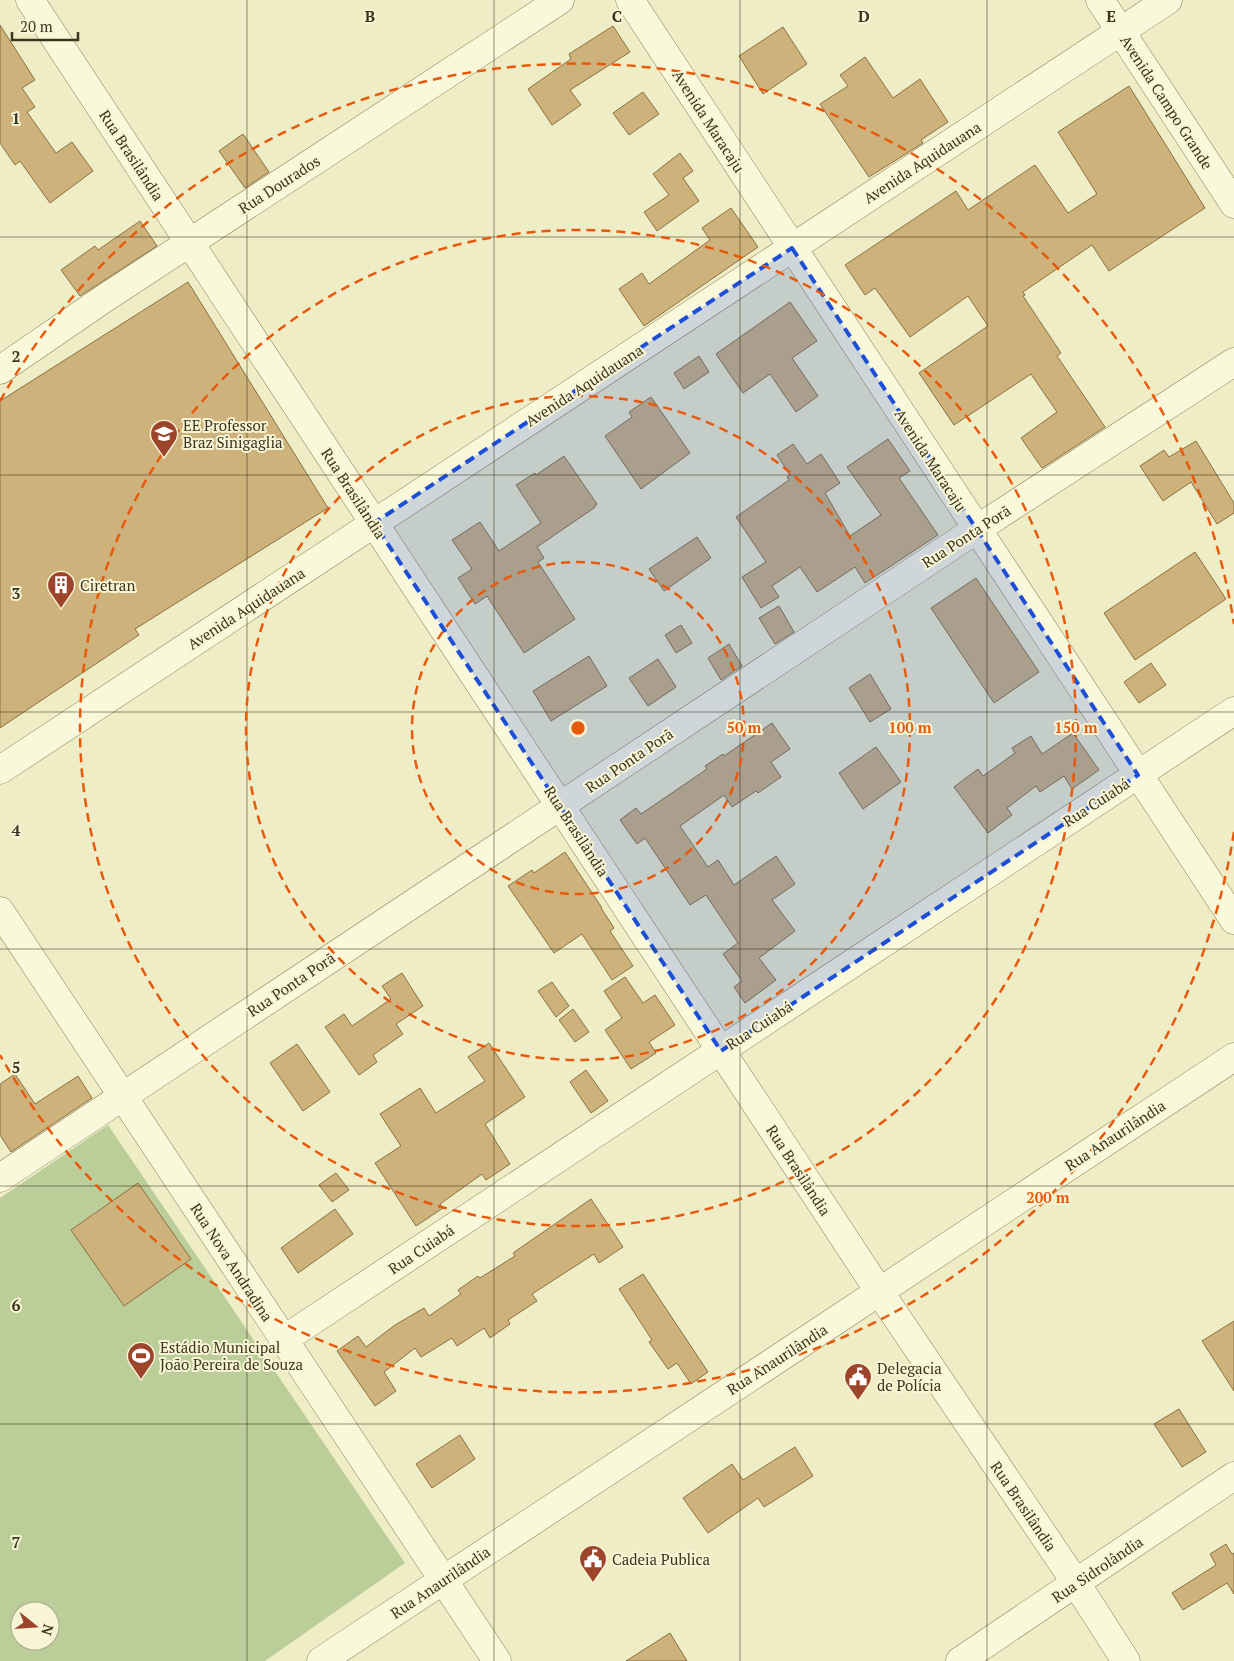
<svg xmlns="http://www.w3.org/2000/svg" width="1234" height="1661" font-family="'PT Serif',serif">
<rect width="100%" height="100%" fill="#efedc6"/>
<!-- green -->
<path fill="#bbce99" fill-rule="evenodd" d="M 108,1125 L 405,1563 L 265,1661 L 0,1661 L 0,1198 ZM 20,1611 L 50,1611 L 50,1641 L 20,1641 Z"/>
<!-- building -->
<path fill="#ceb27b" stroke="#8b7040" d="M 0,25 L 35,80 L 22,88 L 35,107 L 27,112 L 56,153 L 72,142 L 93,171 L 50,203 L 20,161 L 15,165 L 0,143 Z
M 613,26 L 630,52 L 570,90 L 581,105 L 552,125 L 528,89 L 571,59 L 569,54 Z
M 783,27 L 807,64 L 763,94 L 739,56 Z
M 865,57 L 893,98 L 920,79 L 948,122 L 921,140 L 923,143 L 869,177 L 820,104 L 848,86 L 840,75 Z
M 1129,86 L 1205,208 L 1109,271 L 1092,245 L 1023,292 L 1025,295 L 1023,296 L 1061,353 L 1057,356 L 1105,427 L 1042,468 L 1021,438 L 1057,412 L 1031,374 L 954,425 L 919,373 L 988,326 L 968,296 L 910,337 L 875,288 L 865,295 L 845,265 L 956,191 L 968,210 L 1035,165 L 1068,213 L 1097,194 L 1058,132 Z
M 643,92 L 659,114 L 629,135 L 613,113 Z
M 243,134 L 269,172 L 245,188 L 219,151 Z
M 680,153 L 693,171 L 683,178 L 699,201 L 657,231 L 644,212 L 669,195 L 653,174 Z
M 731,208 L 758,247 L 644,326 L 619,289 L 642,273 L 649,284 L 710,240 L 702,228 Z
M 140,221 L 157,246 L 80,296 L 61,270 L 95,246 L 98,250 Z
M 188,282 L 328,508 L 135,629 L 139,635 L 0,728 L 0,401 Z
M 790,302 L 817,341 L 792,358 L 818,396 L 796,412 L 770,374 L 743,393 L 716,354 Z
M 699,356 L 709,372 L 684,389 L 674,373 Z
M 651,397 L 690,453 L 641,489 L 605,436 L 632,417 L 629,412 Z
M 888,439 L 910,471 L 899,478 L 938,535 L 865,583 L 855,567 L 817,592 L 800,567 L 772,586 L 779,597 L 761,608 L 742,577 L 766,562 L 736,517 L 789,480 L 787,477 L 790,475 L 777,455 L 793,444 L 807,464 L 821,454 L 840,483 L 825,493 L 850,536 L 881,515 L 847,467 Z
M 1196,441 L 1234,503 L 1234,513 L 1217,524 L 1191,482 L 1163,501 L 1140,466 L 1164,450 L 1169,457 Z
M 564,456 L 597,504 L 594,508 L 537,547 L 544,558 L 538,562 L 575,619 L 524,653 L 487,596 L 475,604 L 458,578 L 472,569 L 452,540 L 480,522 L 499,551 L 541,523 L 516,485 L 535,473 L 536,475 Z
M 697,537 L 711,558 L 664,591 L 649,569 Z
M 1195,552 L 1226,599 L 1135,660 L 1104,613 Z
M 976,578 L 1039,672 L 994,703 L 931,608 Z
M 779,606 L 794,632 L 775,644 L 759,618 Z
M 681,625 L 692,643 L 676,653 L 665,635 Z
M 729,644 L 742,666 L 721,680 L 708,658 Z
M 589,656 L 607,686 L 551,721 L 533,691 Z
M 658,659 L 676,687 L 648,706 L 629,678 Z
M 1151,663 L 1166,685 L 1139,703 L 1124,682 Z
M 870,674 L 891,709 L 870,722 L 849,688 Z
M 772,723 L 790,749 L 771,762 L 781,777 L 758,793 L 756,791 L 732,807 L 724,795 L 680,826 L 708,867 L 718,860 L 734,885 L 776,856 L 795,884 L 772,900 L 795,931 L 759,958 L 776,980 L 745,1003 L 734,987 L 742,981 L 723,954 L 738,943 L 706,895 L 690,905 L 645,838 L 637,844 L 620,820 L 636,808 L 641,814 L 707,769 L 705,766 L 723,754 L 724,756 Z
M 1073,733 L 1099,770 L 1072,789 L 1064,776 L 1040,792 L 1036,786 L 1007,808 L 1012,815 L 988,833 L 954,787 L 978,769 L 983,776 L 1015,753 L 1012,748 L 1031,736 L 1042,754 Z
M 876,747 L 901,782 L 863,809 L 839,773 Z
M 565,852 L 602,908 L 601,908 L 614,928 L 610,931 L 633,966 L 612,980 L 582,934 L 554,953 L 508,886 L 532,870 L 534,873 Z
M 402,973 L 423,1006 L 396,1024 L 403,1034 L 373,1055 L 377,1062 L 359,1075 L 325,1027 L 344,1014 L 352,1026 L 391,999 L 382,986 Z
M 625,977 L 643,1003 L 655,995 L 675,1025 L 649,1042 L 656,1053 L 631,1069 L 605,1030 L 622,1018 L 604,991 Z
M 552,982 L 569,1006 L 556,1017 L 538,991 Z
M 573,1009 L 589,1032 L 575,1042 L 559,1020 Z
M 489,1043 L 525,1097 L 485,1124 L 510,1164 L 486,1180 L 482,1174 L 440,1204 L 443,1208 L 416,1226 L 375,1163 L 401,1146 L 380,1114 L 420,1088 L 436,1113 L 485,1081 L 468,1057 Z
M 297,1044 L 330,1092 L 303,1111 L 270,1063 Z
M 586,1070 L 608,1101 L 591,1113 L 570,1082 Z
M 15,1074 L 35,1104 L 78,1076 L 92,1098 L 11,1152 L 0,1135 L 0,1084 Z
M 336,1173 L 349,1190 L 332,1202 L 319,1185 Z
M 138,1183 L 191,1259 L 124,1306 L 71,1230 Z
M 591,1199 L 623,1247 L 599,1263 L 594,1254 L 532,1294 L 537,1301 L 508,1320 L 510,1324 L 490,1338 L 484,1328 L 457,1346 L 452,1338 L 421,1357 L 415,1348 L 384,1372 L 396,1391 L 375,1406 L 337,1351 L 358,1336 L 366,1347 L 395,1325 L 424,1308 L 429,1316 L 461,1294 L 458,1290 L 478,1276 L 480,1278 L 515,1256 L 513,1253 Z
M 335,1209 L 353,1234 L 298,1273 L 281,1248 Z
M 643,1274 L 708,1372 L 691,1384 L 677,1363 L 668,1369 L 649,1342 L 652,1340 L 619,1289 Z
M 1234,1321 L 1234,1391 L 1202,1341 Z
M 1179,1409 L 1206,1452 L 1182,1467 L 1154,1424 Z
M 460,1435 L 475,1459 L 432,1488 L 416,1464 Z
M 795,1447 L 813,1476 L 764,1507 L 758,1498 L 708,1533 L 683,1498 L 732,1464 L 743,1480 Z
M 1226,1544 L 1232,1554 L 1234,1553 L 1234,1594 L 1227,1583 L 1183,1610 L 1172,1593 L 1216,1565 L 1210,1554 Z
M 670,1633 L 687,1661 L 626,1661 Z"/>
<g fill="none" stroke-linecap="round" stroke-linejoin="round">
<defs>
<path id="minor" d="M 30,0 L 879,1291 L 1076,1583 L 1126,1661
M 630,0 L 1234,920
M 1100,0 L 1234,204
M 0,370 L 102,300 L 560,0
M 0,770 L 1168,0
M 0,911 L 497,1661
M 0,1178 L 977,529 L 1234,362
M 283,1340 L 1234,711
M 321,1661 L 1234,1057
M 960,1661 L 1234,1476"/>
</defs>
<!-- minor casing -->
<use href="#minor" stroke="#8b815b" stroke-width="29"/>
<!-- minor -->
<use href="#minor" stroke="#faf8da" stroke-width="28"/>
</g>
<!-- marked area -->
<path fill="#1d4ed8" fill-opacity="0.2" stroke="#1d4ed8" stroke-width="4" stroke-dasharray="10 6" stroke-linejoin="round" d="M 792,248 L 1138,775 L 721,1051 L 374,523 Z"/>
<!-- grid -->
<path fill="none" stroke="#3b341f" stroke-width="1" stroke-opacity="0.55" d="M 247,0 L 247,1661M 494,0 L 494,1661M 740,0 L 740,1661M 987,0 L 987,1661M 0,237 L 1234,237M 0,475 L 1234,475M 0,712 L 1234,712M 0,949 L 1234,949M 0,1186 L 1234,1186M 0,1424 L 1234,1424"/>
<!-- distance rings -->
<g fill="none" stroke="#e8590c" stroke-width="2.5" stroke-dasharray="9 6">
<circle cx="578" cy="728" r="166"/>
<circle cx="578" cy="728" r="332"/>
<circle cx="578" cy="728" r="498"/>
<path d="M1234 832A664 664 0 0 1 0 1055M0 401A664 664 0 0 1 1234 624"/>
</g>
<!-- icons -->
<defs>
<symbol id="school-pin" viewBox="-11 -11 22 30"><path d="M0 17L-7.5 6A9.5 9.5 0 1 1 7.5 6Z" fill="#9c452a" stroke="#f7f5d6"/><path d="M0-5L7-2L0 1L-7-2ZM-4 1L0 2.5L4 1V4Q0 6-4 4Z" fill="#fff"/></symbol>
<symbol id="building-pin" viewBox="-11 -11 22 30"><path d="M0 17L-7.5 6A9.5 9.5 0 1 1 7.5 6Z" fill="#9c452a" stroke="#f7f5d6"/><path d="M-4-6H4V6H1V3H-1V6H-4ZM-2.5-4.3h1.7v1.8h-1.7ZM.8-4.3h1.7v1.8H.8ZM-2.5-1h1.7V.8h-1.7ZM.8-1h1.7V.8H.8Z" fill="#fff"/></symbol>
<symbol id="stadium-pin" viewBox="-11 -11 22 30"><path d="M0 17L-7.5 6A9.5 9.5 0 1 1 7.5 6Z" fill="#9c452a" stroke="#f7f5d6"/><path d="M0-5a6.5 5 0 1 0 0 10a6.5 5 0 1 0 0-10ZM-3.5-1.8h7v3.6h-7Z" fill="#fff"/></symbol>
<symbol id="civic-pin" viewBox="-11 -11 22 30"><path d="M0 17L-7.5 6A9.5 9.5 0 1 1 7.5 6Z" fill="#9c452a" stroke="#f7f5d6"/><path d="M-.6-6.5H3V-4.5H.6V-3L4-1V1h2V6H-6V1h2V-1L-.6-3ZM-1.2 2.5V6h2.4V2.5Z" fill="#fff"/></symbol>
</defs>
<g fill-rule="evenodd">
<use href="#school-pin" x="148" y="418" width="32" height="43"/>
<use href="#building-pin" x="45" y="569" width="32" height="43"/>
<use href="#stadium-pin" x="125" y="1340" width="32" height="43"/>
<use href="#civic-pin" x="842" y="1361" width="32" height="43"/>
<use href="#civic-pin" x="577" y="1543" width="32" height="43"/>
</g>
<g text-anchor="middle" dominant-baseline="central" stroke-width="4" stroke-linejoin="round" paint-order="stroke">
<!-- street labels -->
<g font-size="15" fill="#3b341f" stroke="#f7f5d6">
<text transform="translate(1167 102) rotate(57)">Avenida Campo Grande</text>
<text transform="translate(709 121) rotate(57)">Avenida Maracaju</text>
<text transform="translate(132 155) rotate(57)">Rua Brasilândia</text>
<text transform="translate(922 162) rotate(-33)">Avenida Aquidauana</text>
<text transform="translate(279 184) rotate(-33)">Rua Dourados</text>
<text transform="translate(584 385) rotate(-33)">Avenida Aquidauana</text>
<text transform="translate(931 460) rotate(57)">Avenida Maracaju</text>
<text transform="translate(354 493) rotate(57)">Rua Brasilândia</text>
<text transform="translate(966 536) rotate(-33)">Rua Ponta Porã</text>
<text transform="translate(246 608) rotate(-33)">Avenida Aquidauana</text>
<text transform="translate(629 760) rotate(-34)">Rua Ponta Porã</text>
<text transform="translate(1096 802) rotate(-33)">Rua Cuiabá</text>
<text transform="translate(577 831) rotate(57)">Rua Brasilândia</text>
<text transform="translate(291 984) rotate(-34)">Rua Ponta Porã</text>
<text transform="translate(759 1025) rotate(-33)">Rua Cuiabá</text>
<text transform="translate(1115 1135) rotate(-33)">Rua Anaurilândia</text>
<text transform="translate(799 1170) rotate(57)">Rua Brasilândia</text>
<text transform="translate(421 1249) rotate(-34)">Rua Cuiabá</text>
<text transform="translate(232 1262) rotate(57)">Rua Nova Andradina</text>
<text transform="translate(777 1359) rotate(-33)">Rua Anaurilândia</text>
<text transform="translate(1024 1506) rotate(56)">Rua Brasilândia</text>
<text transform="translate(1097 1569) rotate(-34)">Rua Sidrolândia</text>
<text transform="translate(440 1582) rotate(-34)">Rua Anaurilândia</text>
</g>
<!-- poi labels -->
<g font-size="15" fill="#3b341f" stroke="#f7f5d6" text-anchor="start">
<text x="183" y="425">EE Professor<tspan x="183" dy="17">Braz Sinigaglia</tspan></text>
<text x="80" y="585">Ciretran</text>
<text x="160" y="1347">Estádio Municipal<tspan x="160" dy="17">João Pereira de Souza</tspan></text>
<text x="877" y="1368">Delegacia<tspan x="877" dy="17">de Polícia</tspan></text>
<text x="612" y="1559">Cadeia Publica</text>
</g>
</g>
<g font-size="16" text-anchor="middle" font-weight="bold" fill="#3b341f" stroke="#f7f5d6" stroke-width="4" stroke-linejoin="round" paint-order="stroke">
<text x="370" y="22">B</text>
<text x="617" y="22">C</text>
<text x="864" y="22">D</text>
<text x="1111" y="22">E</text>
<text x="16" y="124">1</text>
<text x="16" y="362">2</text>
<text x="16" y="599">3</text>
<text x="16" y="836">4</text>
<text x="16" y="1073">5</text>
<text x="16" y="1311">6</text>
<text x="16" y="1548">7</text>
</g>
<circle cx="578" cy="728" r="8" fill="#e8590c" stroke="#f7f5d6" stroke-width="2.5"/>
<g font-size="15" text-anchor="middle" font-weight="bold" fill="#e8590c" stroke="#f7f5d6" stroke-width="4" stroke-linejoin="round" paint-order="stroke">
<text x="744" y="733">50 m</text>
<text x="910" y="733">100 m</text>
<text x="1076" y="733">150 m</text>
<text x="1048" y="1203">200 m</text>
</g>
<!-- north arrow -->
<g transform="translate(35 1626) rotate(107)"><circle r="24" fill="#f7f5d6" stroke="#aca88d"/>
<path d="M0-4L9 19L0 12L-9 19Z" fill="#9c452a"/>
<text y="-8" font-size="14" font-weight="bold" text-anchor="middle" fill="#3b341f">N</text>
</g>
<!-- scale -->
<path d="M12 32v8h66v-8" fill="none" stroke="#3b341f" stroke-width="2.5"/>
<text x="20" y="32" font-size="15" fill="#3b341f" stroke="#f7f5d6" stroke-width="4" paint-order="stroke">20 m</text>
</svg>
